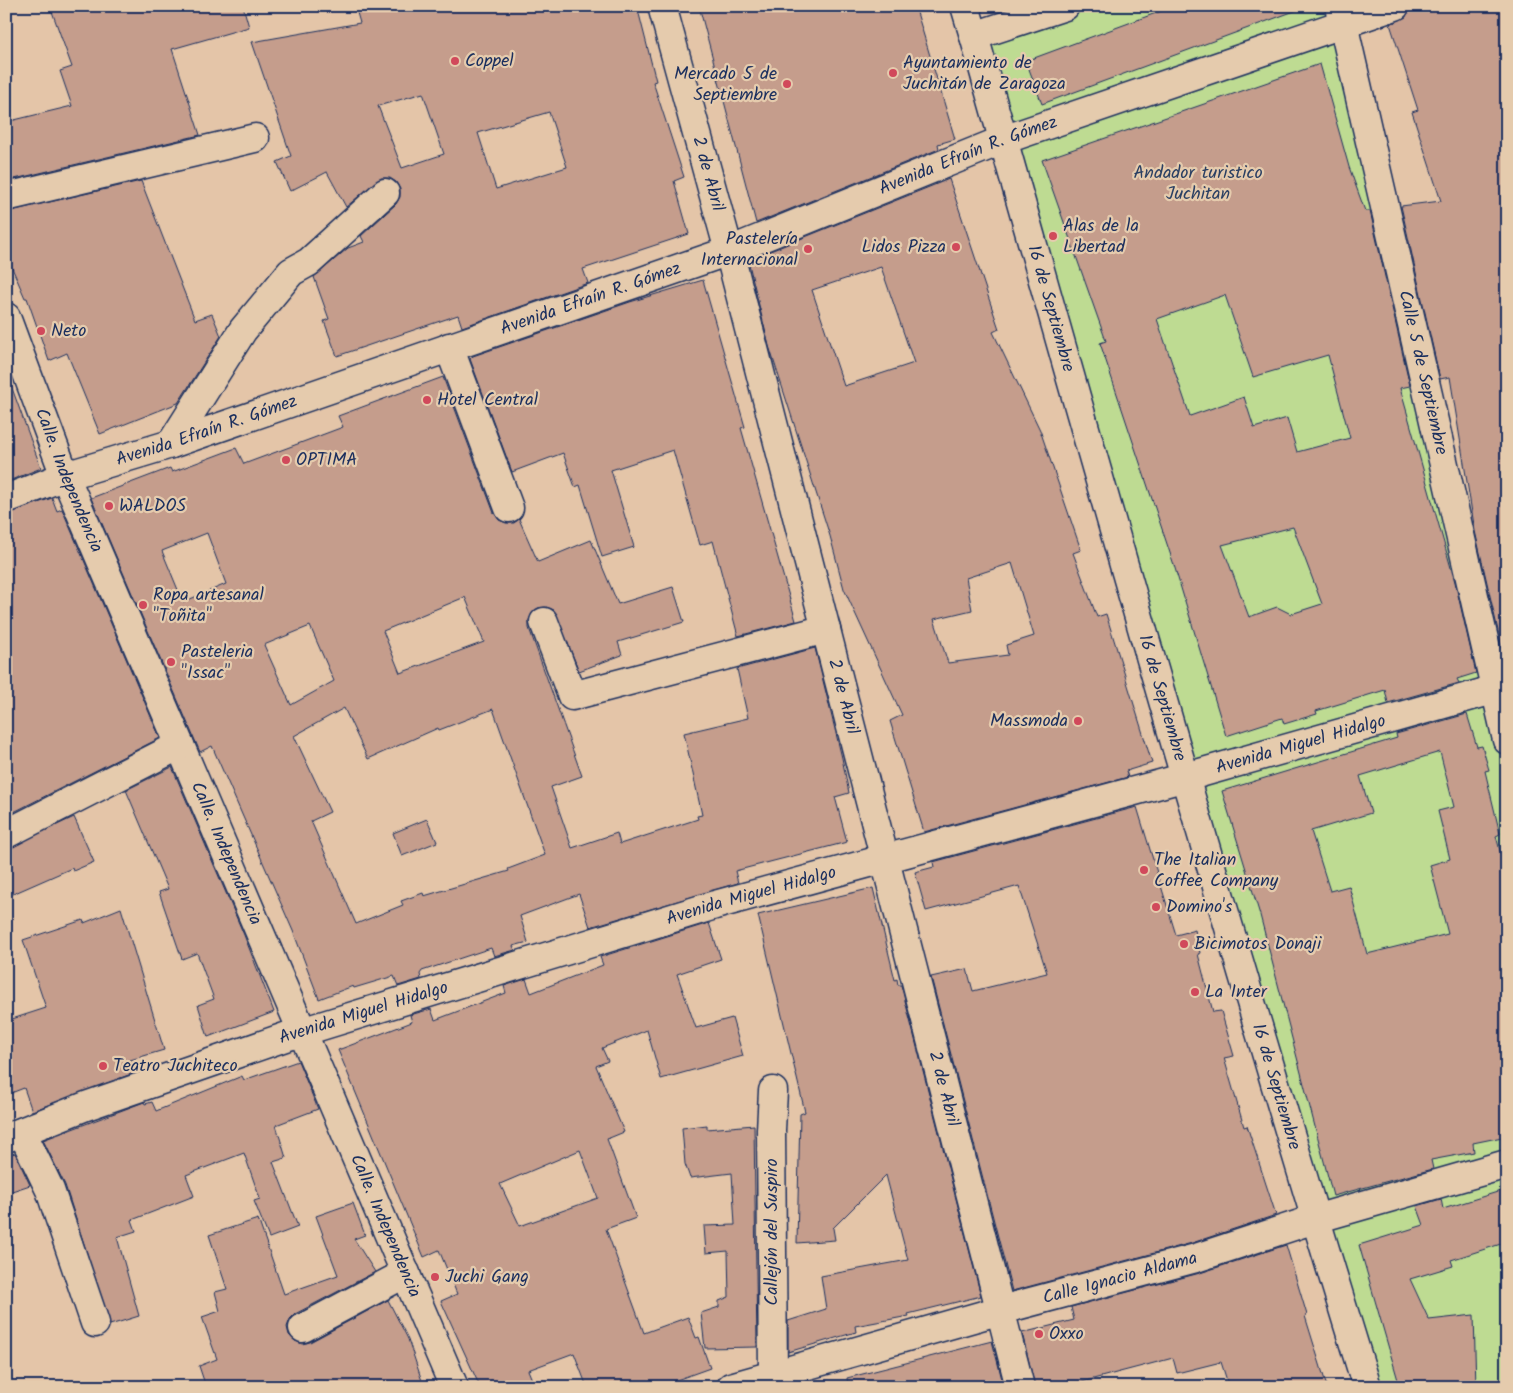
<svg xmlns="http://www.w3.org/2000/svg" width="1513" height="1393" font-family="Kalam,sans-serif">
<rect width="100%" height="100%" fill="#e4c5a8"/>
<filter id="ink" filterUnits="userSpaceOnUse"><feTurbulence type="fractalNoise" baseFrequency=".02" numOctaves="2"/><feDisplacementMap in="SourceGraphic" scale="10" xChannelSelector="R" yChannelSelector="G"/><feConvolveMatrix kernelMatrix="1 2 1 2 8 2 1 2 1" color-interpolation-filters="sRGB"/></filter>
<g filter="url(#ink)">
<!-- green -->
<path fill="#bedb92" stroke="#6c8578" d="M 1061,6 L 1339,6 L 1507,740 L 1507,1387 L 1367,1387 L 974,36 Z"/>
<!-- building -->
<path fill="#c59d8c" stroke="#1b2f5e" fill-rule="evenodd" d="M 50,6 L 243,6 L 249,27 L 172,49 L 200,135 L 6,181 L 6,122 L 72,106 L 60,71 L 72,67 Z
M 355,6 L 637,6 L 656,81 L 653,82 L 684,177 L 674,181 L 689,234 L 583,269 L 588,283 L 462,327 L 458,315 L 337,356 L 324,321 L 329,319 L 314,277 L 348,248 L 364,242 L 361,236 L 396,204 L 400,197 L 400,189 L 396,182 L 390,178 L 381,178 L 346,207 L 327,172 L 290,191 L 277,162 L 291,156 L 252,42 L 360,23 ZM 423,93 L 444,154 L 402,168 L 378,106 ZM 549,112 L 567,167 L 496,189 L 478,133 Z
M 699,6 L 915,6 L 955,139 L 938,144 L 939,149 L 756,223 Z
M 1175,6 L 1300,6 L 1300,9 L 1042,104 L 1026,61 Z
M 1410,6 L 1507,6 L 1506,665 L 1475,531 L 1450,377 L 1440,379 L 1401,206 L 1441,201 L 1412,112 L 1418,110 L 1390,24 L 1406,17 Z
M 1320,64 L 1349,167 L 1365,211 L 1370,211 L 1410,386 L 1400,388 L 1455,582 L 1476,673 L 1457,679 L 1459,683 L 1388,703 L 1385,690 L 1316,711 L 1317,714 L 1284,724 L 1282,718 L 1226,736 L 1174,565 L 1100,343 L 1106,341 L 1042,160 ZM 1225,295 L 1253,377 L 1328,355 L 1350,438 L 1297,452 L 1287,418 L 1254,428 L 1244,397 L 1190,416 L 1157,319 ZM 1293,527 L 1322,604 L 1291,614 L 1277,607 L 1249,617 L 1222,545 Z
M 949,179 L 999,329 L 993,332 L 1040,430 L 1081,550 L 1073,553 L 1097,617 L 1106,614 L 1152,763 L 1126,771 L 1128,777 L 924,832 L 890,721 L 902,715 L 844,589 L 830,536 L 769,346 L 748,260 ZM 881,267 L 914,363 L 844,386 L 812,290 ZM 1012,563 L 1034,636 L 1006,645 L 1008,655 L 948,663 L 934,619 L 972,610 L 966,578 Z
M 141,181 L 195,320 L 212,314 L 221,336 L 178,403 L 100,434 L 67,353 L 49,361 L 27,298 L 25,298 L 6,254 L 6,212 Z
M 703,280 L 745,427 L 741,428 L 796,621 L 738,636 L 713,541 L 700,545 L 673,450 L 611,470 L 634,547 L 602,557 L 580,485 L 575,487 L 563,453 L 512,472 L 470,359 L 473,356 L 630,302 Z
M 443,377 L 494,513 L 499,520 L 506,523 L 514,523 L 519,519 L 538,562 L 591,540 L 618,604 L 673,587 L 684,622 L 618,642 L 622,655 L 579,671 L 554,610 L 546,607 L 538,608 L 532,613 L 529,620 L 529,628 L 582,776 L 551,787 L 572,848 L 617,833 L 620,844 L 698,819 L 697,816 L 702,815 L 684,733 L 748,718 L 737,669 L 815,648 L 842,758 L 849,793 L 835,797 L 847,842 L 735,871 L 738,883 L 590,927 L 579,894 L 520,916 L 528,942 L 513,946 L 515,950 L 494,956 L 491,948 L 422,971 L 420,974 L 421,979 L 398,986 L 394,976 L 354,988 L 353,986 L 319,999 L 293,931 L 212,746 L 200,752 L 91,498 L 170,468 L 172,472 L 236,448 L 244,464 L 343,427 L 338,416 ZM 207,533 L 226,584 L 183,602 L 162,551 ZM 465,597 L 484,642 L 400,673 L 383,631 ZM 310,626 L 334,681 L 291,705 L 264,645 ZM 344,708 L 368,759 L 438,728 L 439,730 L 493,709 L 545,855 L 508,869 L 509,871 L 424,896 L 423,893 L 401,901 L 403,905 L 356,924 L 311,821 L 330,812 L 294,736 Z
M 6,380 L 9,380 L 41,468 L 6,482 Z
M 52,498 L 57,511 L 62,509 L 160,738 L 6,816 L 6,514 Z
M 1467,714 L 1477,747 L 1482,746 L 1489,770 L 1485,771 L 1500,834 L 1496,836 L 1507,876 L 1507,1136 L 1473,1143 L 1474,1152 L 1431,1160 L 1433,1169 L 1333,1196 L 1260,915 L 1222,791 L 1397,738 L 1396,734 ZM 1440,752 L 1454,807 L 1438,811 L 1450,859 L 1430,865 L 1448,934 L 1367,954 L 1349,886 L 1330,891 L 1311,831 L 1371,813 L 1360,776 Z
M 172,767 L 244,935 L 274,1012 L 208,1037 L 198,1005 L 214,999 L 197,953 L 182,959 L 159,892 L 168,889 L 126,790 Z
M 1137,807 L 1176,935 L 1195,930 L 1200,953 L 1198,954 L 1213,1012 L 1221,1011 L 1234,1056 L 1224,1058 L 1244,1127 L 1247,1126 L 1276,1215 L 1192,1243 L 1012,1291 L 931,977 L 967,969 L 973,991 L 1047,973 L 1019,886 L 926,911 L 915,872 L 934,867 L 933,862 Z
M 74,817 L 94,862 L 73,871 L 72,868 L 6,897 L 6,849 Z
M 427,819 L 437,842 L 402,856 L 393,833 Z
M 873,888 L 895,980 L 897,979 L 898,985 L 901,985 L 981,1296 L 908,1314 L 909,1316 L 855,1326 L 856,1332 L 788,1352 L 788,1321 L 826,1309 L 821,1276 L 908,1260 L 886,1175 L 833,1228 L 835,1240 L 797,1243 L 800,1114 L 805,1112 L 758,915 Z
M 121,908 L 164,1050 L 130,1060 L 134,1073 L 32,1111 L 24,1088 L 6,1095 L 6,1021 L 46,1008 L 23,940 L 83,920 L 84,923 Z
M 709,923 L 721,959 L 677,974 L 696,1028 L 732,1018 L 743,1056 L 661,1079 L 647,1030 L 602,1048 L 608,1061 L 596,1066 L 624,1132 L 607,1139 L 636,1218 L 606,1229 L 644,1333 L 688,1317 L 696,1338 L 699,1337 L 710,1368 L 657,1387 L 587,1387 L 574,1353 L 528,1370 L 535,1387 L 480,1387 L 441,1301 L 457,1294 L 439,1250 L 424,1257 L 338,1050 L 412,1022 L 410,1015 L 431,1009 L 435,1020 L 506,993 L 504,986 L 526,979 L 531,993 L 603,965 L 600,957 ZM 580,1150 L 598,1198 L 520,1226 L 500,1184 Z
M 298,1061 L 318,1109 L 276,1125 L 286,1158 L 273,1162 L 298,1227 L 269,1238 L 254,1201 L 260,1199 L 244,1153 L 186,1175 L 194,1196 L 132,1220 L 136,1231 L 117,1237 L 139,1316 L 110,1325 L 65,1185 L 43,1140 L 144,1102 L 145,1104 L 152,1102 L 156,1111 L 242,1076 L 244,1080 Z
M 707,1125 L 707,1129 L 754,1125 L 757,1347 L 705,1348 L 701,1313 L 719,1307 L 719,1301 L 729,1297 L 728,1251 L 706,1253 L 704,1226 L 735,1225 L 732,1173 L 690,1178 L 685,1164 L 682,1128 Z
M 15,1153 L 30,1185 L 6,1193 L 6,1156 Z
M 1507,1189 L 1507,1242 L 1451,1260 L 1453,1266 L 1410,1279 L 1429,1320 L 1474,1315 L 1476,1387 L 1400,1387 L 1359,1245 L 1424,1225 L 1417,1206 L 1441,1199 L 1443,1209 Z
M 353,1203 L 365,1235 L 354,1239 L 375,1272 L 295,1314 L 290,1319 L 287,1327 L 289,1335 L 295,1341 L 302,1344 L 310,1342 L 388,1300 L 408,1339 L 424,1387 L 206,1387 L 199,1366 L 217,1359 L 202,1317 L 220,1311 L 215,1292 L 227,1289 L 209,1235 L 258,1219 L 284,1294 L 338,1275 L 316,1216 Z
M 1286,1245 L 1307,1315 L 1305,1316 L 1327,1387 L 1229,1387 L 1221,1362 L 1177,1373 L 1173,1358 L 1078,1383 L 1079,1387 L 1035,1387 L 1022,1333 L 1074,1320 L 1071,1307 L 1200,1273 Z
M 992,1341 L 1004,1387 L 848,1387 L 847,1378 Z"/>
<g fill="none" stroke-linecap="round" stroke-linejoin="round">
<defs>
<g id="street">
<path id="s1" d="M 662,6 L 729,251 L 1020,1387"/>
<path d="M 965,6 L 974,36"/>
<path d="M 6,197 L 255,138"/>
<path id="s2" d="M 6,317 L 65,476 L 454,1387"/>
<path d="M 449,347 L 509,508"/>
<path d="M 171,444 L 243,330 L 291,272 L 309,262 L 385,193"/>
<path d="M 544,622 L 572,696 L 826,629"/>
<path d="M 6,834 L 180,745"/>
<path d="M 22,1132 L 50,1190 L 95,1323"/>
<path id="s3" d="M 6,1138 L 86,1106 L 285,1037 L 715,905 L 1186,777 L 1507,686"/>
<path d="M 303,1328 L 406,1273"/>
<path d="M 773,1374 L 771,1130 L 773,1091"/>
<path id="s4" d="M 731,1387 L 1001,1310 L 1196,1258 L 1315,1219 L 1507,1164"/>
</g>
<g id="secondary">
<path id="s5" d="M 1065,6 L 974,36 C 1101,487 1229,939 1367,1387"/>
<path id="s6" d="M 1339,6 L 1507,740"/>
<path id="s7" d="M 6,499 L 65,476 L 171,444 L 729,251 L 1003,140 L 1395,6"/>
</g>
</defs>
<!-- street casing -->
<use href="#street" stroke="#1b2f5e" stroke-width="31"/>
<!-- secondary casing -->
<use href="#secondary" stroke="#1b2f5e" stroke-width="31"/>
<!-- street -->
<use href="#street" stroke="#e5cbad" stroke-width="28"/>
<!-- secondary -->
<use href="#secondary" stroke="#e5cbad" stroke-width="28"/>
</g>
</g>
<!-- markers -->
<g fill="#d1495b" stroke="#e5cbad" stroke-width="2">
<circle cx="455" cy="61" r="5"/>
<circle cx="893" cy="73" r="5"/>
<circle cx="787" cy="84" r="5"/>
<circle cx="1053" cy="236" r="5"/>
<circle cx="956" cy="247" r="5"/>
<circle cx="808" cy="249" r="5"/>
<circle cx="41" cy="331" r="5"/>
<circle cx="427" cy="400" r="5"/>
<circle cx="286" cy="460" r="5"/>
<circle cx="109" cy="506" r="5"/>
<circle cx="143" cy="605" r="5"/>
<circle cx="171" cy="662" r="5"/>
<circle cx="1078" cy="721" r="5"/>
<circle cx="1144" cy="870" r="5"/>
<circle cx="1156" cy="907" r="5"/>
<circle cx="1184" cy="944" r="5"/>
<circle cx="1195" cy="992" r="5"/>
<circle cx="103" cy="1066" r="5"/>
<circle cx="435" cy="1277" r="5"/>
<circle cx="1039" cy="1334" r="5"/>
</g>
<g text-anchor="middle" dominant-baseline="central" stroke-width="4.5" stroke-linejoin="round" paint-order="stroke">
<!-- poi labels -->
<g font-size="18" fill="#1b2f5e" stroke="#e5cbad" text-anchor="start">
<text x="465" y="61">Coppel</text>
<text x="903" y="63">Ayuntamiento de<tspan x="903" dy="21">Juchitán de Zaragoza</tspan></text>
<text x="777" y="74" text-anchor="end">Mercado 5 de<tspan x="777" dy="21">Septiembre</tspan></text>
<text x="1063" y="226">Alas de la<tspan x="1063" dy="21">Libertad</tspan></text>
<text x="798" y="239" text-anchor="end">Pastelería<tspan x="798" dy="21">Internacional</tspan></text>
<text x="946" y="247" text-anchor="end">Lidos Pizza</text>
<text x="51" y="331">Neto</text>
<text x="437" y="400">Hotel Central</text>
<text x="296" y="460">OPTIMA</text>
<text x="119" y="506">WALDOS</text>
<text x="153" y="595">Ropa artesanal<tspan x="153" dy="21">"Toñita"</tspan></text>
<text x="181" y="652">Pasteleria<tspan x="181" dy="21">"Issac"</tspan></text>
<text x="1068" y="721" text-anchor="end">Massmoda</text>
<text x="1154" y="860">The Italian<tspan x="1154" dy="21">Coffee Company</tspan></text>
<text x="1166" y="907">Domino's</text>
<text x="1194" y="944">Bicimotos Donaji</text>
<text x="1205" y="992">La Inter</text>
<text x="113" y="1066">Teatro Juchiteco</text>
<text x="445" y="1277">Juchi Gang</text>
<text x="1049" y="1334">Oxxo</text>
</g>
<!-- street labels -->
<g font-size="18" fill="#1b2f5e" stroke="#e5cbad">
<text stroke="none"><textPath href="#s7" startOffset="1022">Avenida Efraín R. Gómez</textPath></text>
<text stroke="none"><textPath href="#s1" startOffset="174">2 de Abril</textPath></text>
<text stroke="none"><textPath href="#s7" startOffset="618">Avenida Efraín R. Gómez</textPath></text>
<text stroke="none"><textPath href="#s5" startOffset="379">16 de Septiembre</textPath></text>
<text stroke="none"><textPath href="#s6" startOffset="376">Calle 5 de Septiembre</textPath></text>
<text stroke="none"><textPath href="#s7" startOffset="212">Avenida Efraín R. Gómez</textPath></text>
<text stroke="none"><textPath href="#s2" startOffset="175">Calle. Independencia</textPath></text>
<text stroke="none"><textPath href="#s1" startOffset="714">2 de Abril</textPath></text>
<text stroke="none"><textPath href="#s5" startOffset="784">16 de Septiembre</textPath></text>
<text stroke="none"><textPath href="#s3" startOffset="1354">Avenida Miguel Hidalgo</textPath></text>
<text stroke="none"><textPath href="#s2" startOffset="580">Calle. Independencia</textPath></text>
<text stroke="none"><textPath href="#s3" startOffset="784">Avenida Miguel Hidalgo</textPath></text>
<text stroke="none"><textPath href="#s3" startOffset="379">Avenida Miguel Hidalgo</textPath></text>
<text stroke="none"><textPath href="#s5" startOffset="1189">16 de Septiembre</textPath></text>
<text stroke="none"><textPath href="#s1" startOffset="1119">2 de Abril</textPath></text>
<text stroke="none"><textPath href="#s2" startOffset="985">Calle. Independencia</textPath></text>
<text transform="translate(772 1232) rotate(-90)">Callejón del Suspiro</text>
<text stroke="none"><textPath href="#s4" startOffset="404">Calle Ignacio Aldama</textPath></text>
</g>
<!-- park labels -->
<g font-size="18" fill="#2b4063" stroke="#e5cbad">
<text x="1198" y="173">Andador turistico<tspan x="1198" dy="21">Juchitan</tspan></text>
</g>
</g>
<!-- margin -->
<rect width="1513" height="1393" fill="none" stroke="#e5cbad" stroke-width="25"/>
<rect x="12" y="12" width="1488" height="1368" fill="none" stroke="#1b2f5e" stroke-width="2" filter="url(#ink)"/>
</svg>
